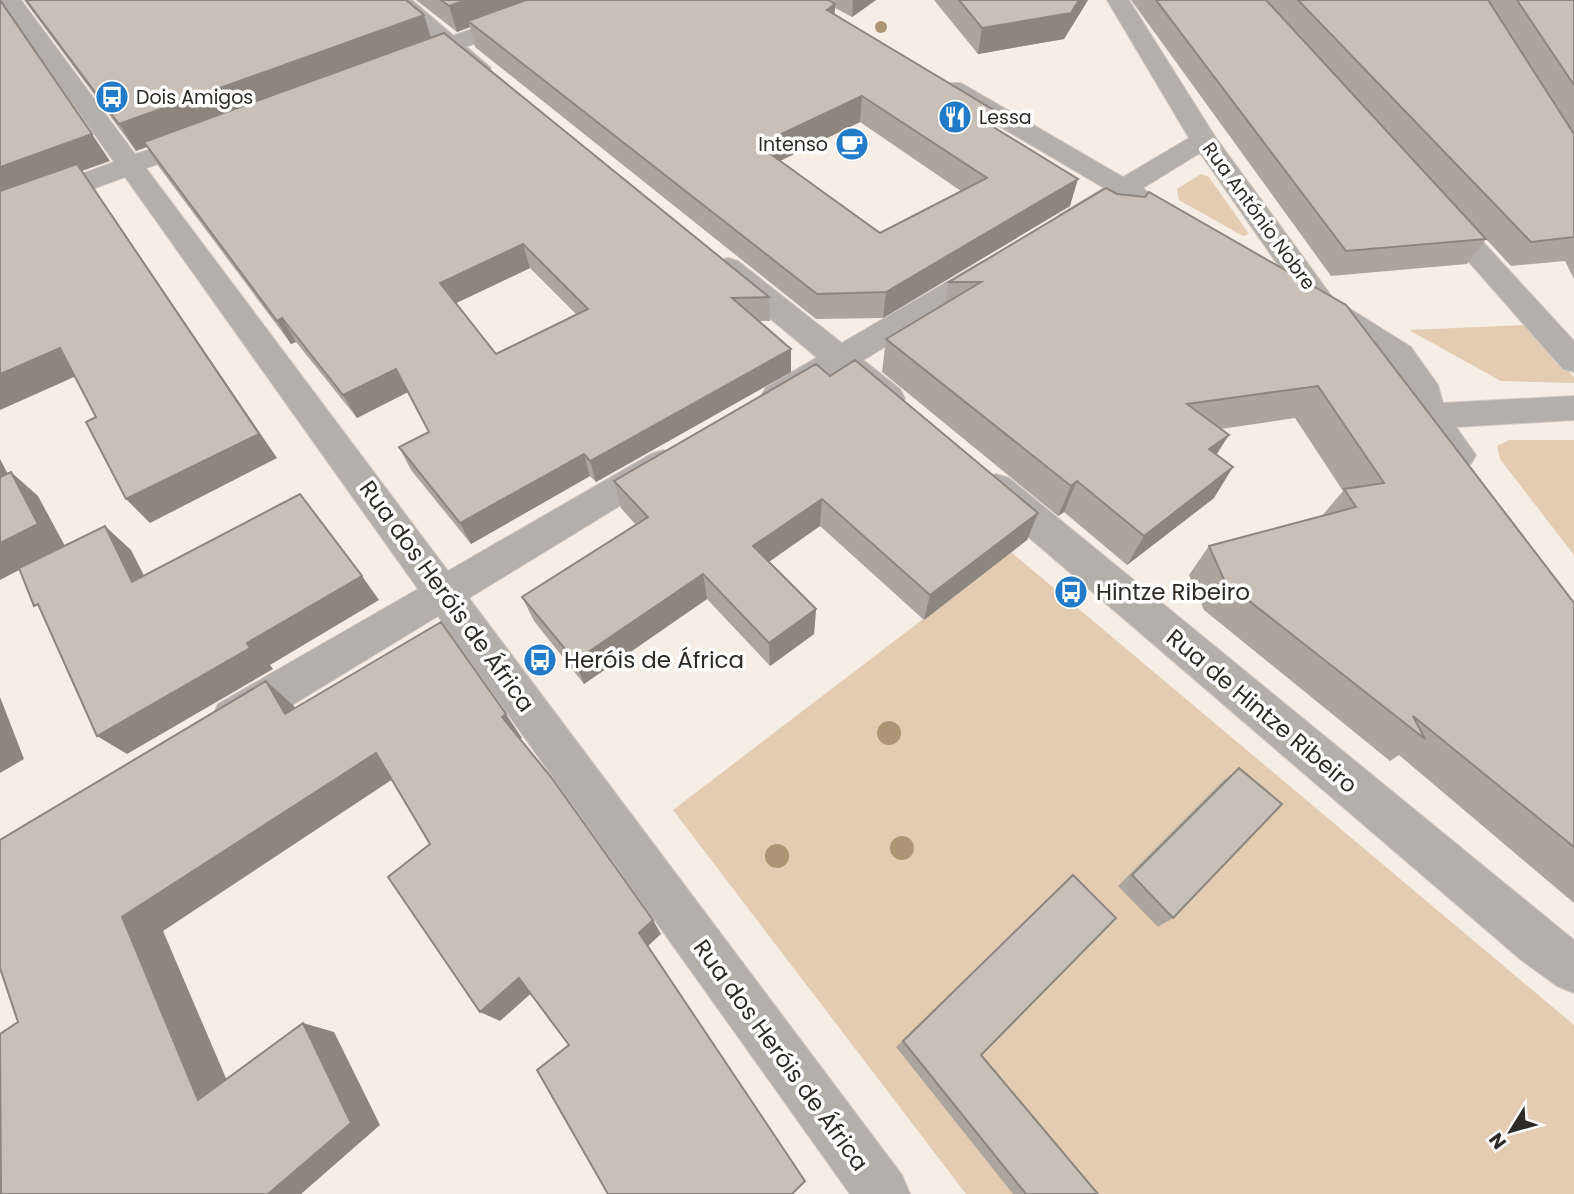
<svg xmlns="http://www.w3.org/2000/svg" width="1574" height="1194" font-family="Poppins,sans-serif">
<rect width="100%" height="100%" fill="#f6ede4"/>
<!-- green -->
<path fill="#e4ccb2" d="M 1201,174 L 1209,177 L 1249,234 L 1243,236 L 1179,200 L 1177,189 Z
M 1528,325 L 1574,377 L 1574,383 L 1501,381 L 1409,330 Z
M 1509,440 L 1574,440 L 1574,555 L 1500,459 L 1497,446 Z
M 1011,552 L 1574,1025 L 1574,1194 L 966,1194 L 673,810 Z"/>
<g fill="none" stroke-linecap="round" stroke-linejoin="round">
<defs>
<path id="minor" d="M 0,0 L 21,0 L 135,154 L 152,149 L 161,151 L 165,157 L 161,163 L 146,168 L 448,571 L 651,454 L 663,450 L 675,454 L 680,463 L 675,472 L 469,598 L 902,1175 L 910,1194 L 850,1194 L 438,616 L 248,732 L 233,737 L 218,732 L 212,718 L 218,704 L 418,589 L 125,177 L 0,223 L 0,204 L 114,162 Z
M 551,0 L 583,0 L 580,5 L 419,64 L 403,64 L 399,59 L 403,54 Z
M 1107,0 L 1129,0 L 1216,138 L 1333,298 L 1411,347 L 1438,385 L 1443,403 L 1574,396 L 1574,420 L 1456,427 L 1476,455 L 1471,464 L 1459,468 L 1447,464 L 1417,425 L 1406,387 L 1389,363 L 1310,311 L 1200,153 L 1143,188 L 1156,199 L 1152,205 L 1142,207 L 1124,200 C 1105,212 1082,233 1059,227 L 1055,221 L 1059,215 L 1104,188 L 943,93 L 940,88 L 943,83 L 961,83 L 1123,177 L 1189,138 Z
M 1442,205 L 1452,208 L 1574,341 L 1574,372 L 1563,369 L 1432,220 L 1428,214 L 1432,208 Z
M 991,259 L 1001,262 L 1006,269 L 1001,276 L 790,405 L 778,408 L 766,405 L 761,396 L 766,387 L 981,262 Z"/>
<path id="tertiary" d="M 387,0 L 412,0 L 491,68 L 488,73 L 470,73 Z
M 728,258 L 738,261 L 900,389 L 905,398 L 900,407 L 888,410 L 876,407 L 718,275 L 713,268 L 718,261 Z
M 996,474 L 1009,478 L 1574,940 L 1574,993 L 1557,986 L 1520,959 L 983,498 L 978,488 L 983,478 Z"/>
</defs>
<!-- minor casing -->
<use href="#minor" stroke="#d2cac2" stroke-width="2"/>
<!-- tertiary casing -->
<use href="#tertiary" stroke="#d2cac2" stroke-width="2"/>
<!-- minor -->
<use href="#minor" fill="#b3afab" fill-rule="evenodd"/>
<!-- tertiary -->
<use href="#tertiary" fill="#b3afab" fill-rule="evenodd"/>
</g>
<!-- trees -->
<g fill="#ad9475">
<circle cx="881" cy="27" r="6"/>
<circle cx="889" cy="733" r="12"/>
<circle cx="902" cy="848" r="12"/>
<circle cx="777" cy="856" r="12"/>
</g>
<!-- wall -->
<path fill="#aca59d" fill-rule="evenodd" d="M 24,0 L 406,0 L 431,37 L 769,297 L 770,321 L 759,321 L 791,372 L 596,482 L 590,476 L 471,544 L 411,470 L 399,447 L 429,432 L 408,392 L 357,418 L 296,342 L 291,344 L 159,167 L 147,147 L 136,151 ZM 530,268 L 576,314 L 496,354 L 456,303 Z
M 416,0 L 876,0 L 852,17 L 835,8 L 834,14 L 997,112 L 994,127 L 1070,206 L 883,318 L 816,319 L 475,47 L 470,27 L 457,32 ZM 860,122 L 961,191 L 880,233 L 780,161 Z
M 934,0 L 1088,0 L 1064,39 L 978,54 Z
M 1131,0 L 1574,0 L 1574,279 L 1565,261 L 1511,266 L 1486,239 L 1467,264 L 1331,276 Z
M 1106,188 L 1574,603 L 1574,903 L 1399,755 L 1390,761 L 1204,610 L 1189,575 L 1209,546 L 1321,517 L 1343,491 L 1295,418 L 1221,429 L 1216,455 L 1214,498 L 1127,565 L 1064,512 L 1058,516 L 882,372 L 886,339 L 945,304 L 949,282 Z
M 830,376 L 1038,513 L 1027,540 L 924,620 L 820,526 L 769,562 L 816,609 L 814,634 L 770,666 L 707,599 L 584,684 L 534,621 L 522,597 L 636,525 L 621,508 L 614,481 Z
M 1239,768 L 1173,918 L 1158,927 L 1118,886 L 1223,781 Z
M 1073,875 L 981,1055 L 1098,1194 L 1013,1194 L 896,1047 Z"/>
<!-- shaded-wall -->
<path fill="#8c867f" d="M 466,0 L 543,0 L 468,21 L 470,27 L 457,32 L 449,6 Z
M 853,0 L 876,0 L 852,17 Z
M 1079,0 L 1088,0 L 1064,39 L 978,54 L 982,28 Z
M 835,4 L 834,30 L 827,10 Z
M 424,15 L 432,41 L 136,151 L 119,124 Z
M 862,96 L 860,122 L 759,171 L 758,145 Z
M 997,112 L 991,139 L 982,120 Z
M 92,134 L 110,161 L 82,171 L 277,458 L 150,523 L 126,499 L 259,434 L 0,201 L 0,167 Z
M 1078,179 L 1070,206 L 883,318 L 886,292 Z
M 523,244 L 530,268 L 450,306 L 440,283 Z
M 282,318 L 296,342 L 291,344 L 277,321 Z
M 60,348 L 83,373 L 0,410 L 0,374 Z
M 791,349 L 791,372 L 596,482 L 590,461 Z
M 396,369 L 408,392 L 357,418 L 343,395 Z
M 1229,435 L 1209,466 L 1209,449 Z
M 584,454 L 590,476 L 471,544 L 460,523 Z
M 0,459 L 23,503 L 0,483 Z
M 1233,467 L 1214,498 L 1127,565 L 1144,536 Z
M 11,472 L 38,496 L 65,546 L 0,580 L 0,543 Z
M 1077,481 L 1064,512 L 1058,516 L 1071,486 Z
M 822,499 L 820,526 L 754,572 L 753,546 Z
M 1038,513 L 1027,540 L 924,620 L 930,595 Z
M 105,526 L 131,550 L 159,605 L 132,582 Z
M 703,574 L 707,599 L 584,684 L 575,661 Z
M 362,576 L 379,600 L 270,665 L 273,669 L 127,754 L 97,736 L 247,643 Z
M 816,609 L 814,634 L 770,666 L 769,643 Z
M 266,681 L 294,706 L 312,738 L 285,714 Z
M 0,697 L 24,759 L 0,773 Z
M 506,714 L 522,738 L 517,741 L 502,717 Z
M 376,753 L 399,775 L 163,931 L 237,1104 L 198,1100 L 122,917 Z
M 653,920 L 661,934 L 648,946 L 639,933 Z
M 519,978 L 536,989 L 500,1021 L 480,1012 Z
M 303,1023 L 334,1032 L 380,1125 L 301,1194 L 268,1194 Z"/>
<!-- building -->
<path fill="#c8c0b6" stroke="#8c867f" stroke-width="2" fill-rule="evenodd" d="M 0,0 L 92,134 L 0,167 Z
M 26,0 L 406,0 L 424,15 L 119,124 Z
M 441,0 L 466,0 L 449,6 Z
M 526,0 L 828,0 L 835,4 L 827,10 L 997,112 L 982,120 L 1078,179 L 886,292 L 817,294 L 468,21 ZM 862,96 L 987,178 L 880,233 L 758,145 Z
M 959,0 L 1079,0 L 1071,13 L 982,28 Z
M 1156,0 L 1266,0 L 1486,239 L 1346,251 Z
M 1298,0 L 1488,0 L 1574,134 L 1574,237 L 1531,242 Z
M 1517,0 L 1574,0 L 1574,85 Z
M 444,33 L 769,297 L 732,298 L 791,349 L 590,461 L 584,454 L 460,523 L 399,447 L 429,432 L 396,369 L 343,395 L 282,318 L 277,321 L 144,142 ZM 523,244 L 588,309 L 496,354 L 440,283 Z
M 77,164 L 259,434 L 126,499 L 86,422 L 96,417 L 60,348 L 0,374 L 0,191 Z
M 1106,188 L 1117,194 L 1145,197 L 1149,192 L 1346,305 L 1574,603 L 1574,847 L 1413,716 L 1425,739 L 1225,582 L 1209,546 L 1356,507 L 1344,489 L 1384,483 L 1318,386 L 1187,404 L 1229,435 L 1209,449 L 1233,467 L 1144,536 L 1077,481 L 1071,486 L 886,339 L 981,282 L 949,282 Z
M 855,360 L 1038,513 L 930,595 L 822,499 L 753,546 L 816,609 L 769,643 L 703,574 L 575,661 L 522,597 L 648,517 L 614,481 L 816,364 L 830,376 Z
M 11,472 L 38,524 L 0,543 L 0,477 Z
M 300,494 L 362,576 L 247,643 L 250,648 L 97,736 L 38,604 L 34,606 L 19,568 L 105,526 L 132,582 Z
M 441,622 L 506,714 L 502,717 L 551,777 L 653,920 L 639,933 L 805,1181 L 792,1194 L 608,1194 L 537,1070 L 569,1045 L 519,978 L 480,1012 L 388,877 L 430,844 L 376,753 L 122,917 L 198,1100 L 303,1023 L 351,1123 L 268,1194 L 1,1194 L 0,1034 L 18,1022 L 0,968 L 0,840 L 266,681 L 285,714 Z
M 1239,768 L 1282,804 L 1173,918 L 1132,875 Z
M 1073,875 L 1116,918 L 981,1055 L 1098,1194 L 1026,1194 L 903,1041 Z"/>
<!-- icons -->
<defs>
<symbol id="bus-disc" viewBox="-11 -11 22 22"><circle r="9.5" fill="#217bc8" stroke="#fff"/><path d="M-5-6H5V4H4V6H2V4H-2V6H-4V4H-5ZM-3.5-4V0h7V-4ZM-3.5 1.2v1.5H-2V1.2ZM2 1.2v1.5H3.5V1.2Z" fill="#fff"/></symbol>
<symbol id="restaurant-disc" viewBox="-11 -11 22 22"><circle r="9.5" fill="#217bc8" stroke="#fff"/><path d="M-5-6h1v4h1v-4h1v4h1v-4h1v5L-1.5 .5V6h-2V.5L-5-1ZM5-6V6H3V1.5H1.5Q1.5-4 5-6Z" fill="#fff"/></symbol>
<symbol id="cafe-disc" viewBox="-11 -11 22 22"><circle r="9.5" fill="#217bc8" stroke="#fff"/><path d="M-5.5-4.5H6V0H3Q3 3.5 0 3.5H-2.5Q-5.5 3.5-5.5 0ZM3-3.2v2h1.7v-2ZM-6 4.5H4V6H-6Z" fill="#fff"/></symbol>
</defs>
<g fill-rule="evenodd">
<use href="#bus-disc" x="93" y="78" width="38" height="38"/>
<use href="#restaurant-disc" x="936" y="98" width="38" height="38"/>
<use href="#cafe-disc" x="833" y="125" width="38" height="38"/>
<use href="#bus-disc" x="1052" y="573" width="38" height="38"/>
<use href="#bus-disc" x="521" y="641" width="38" height="38"/>
</g>
<g text-anchor="middle" dominant-baseline="central" stroke-width="7" stroke-linejoin="round" paint-order="stroke">
<!-- far-poi labels -->
<g font-size="19" fill="#2e2b27" stroke="#fff" text-anchor="start">
<text x="136" y="97">Dois Amigos</text>
<text x="979" y="117">Lessa</text>
<text x="828" y="144" text-anchor="end">Intenso</text>
</g>
<!-- far-street labels -->
<g font-size="19" fill="#2e2b27" stroke="#fff">
<text transform="translate(1259 216) rotate(54)">Rua António Nobre</text>
</g>
<!-- poi labels -->
<g font-size="23" fill="#2e2b27" stroke="#fff" text-anchor="start">
<text x="1096" y="592">Hintze Ribeiro</text>
<text x="564" y="660">Heróis de África</text>
</g>
<!-- street labels -->
<g font-size="23" fill="#2e2b27" stroke="#fff">
<text transform="translate(447 596) rotate(54)">Rua dos Heróis de África</text>
<text transform="translate(1262 711) rotate(40)">Rua de Hintze Ribeiro</text>
<text transform="translate(781 1055) rotate(54)">Rua dos Heróis de África</text>
</g>
</g>
<!-- north arrow -->
<g transform="translate(1511 1131) rotate(233)" stroke="#ffffff" stroke-width="5" paint-order="stroke">
<path d="M0-5L12 26L0 18L-12 26Z" fill="#2e2b27"/>
<text y="-10" font-size="19" font-weight="bold" text-anchor="middle" fill="#2e2b27">N</text>
</g>
</svg>
